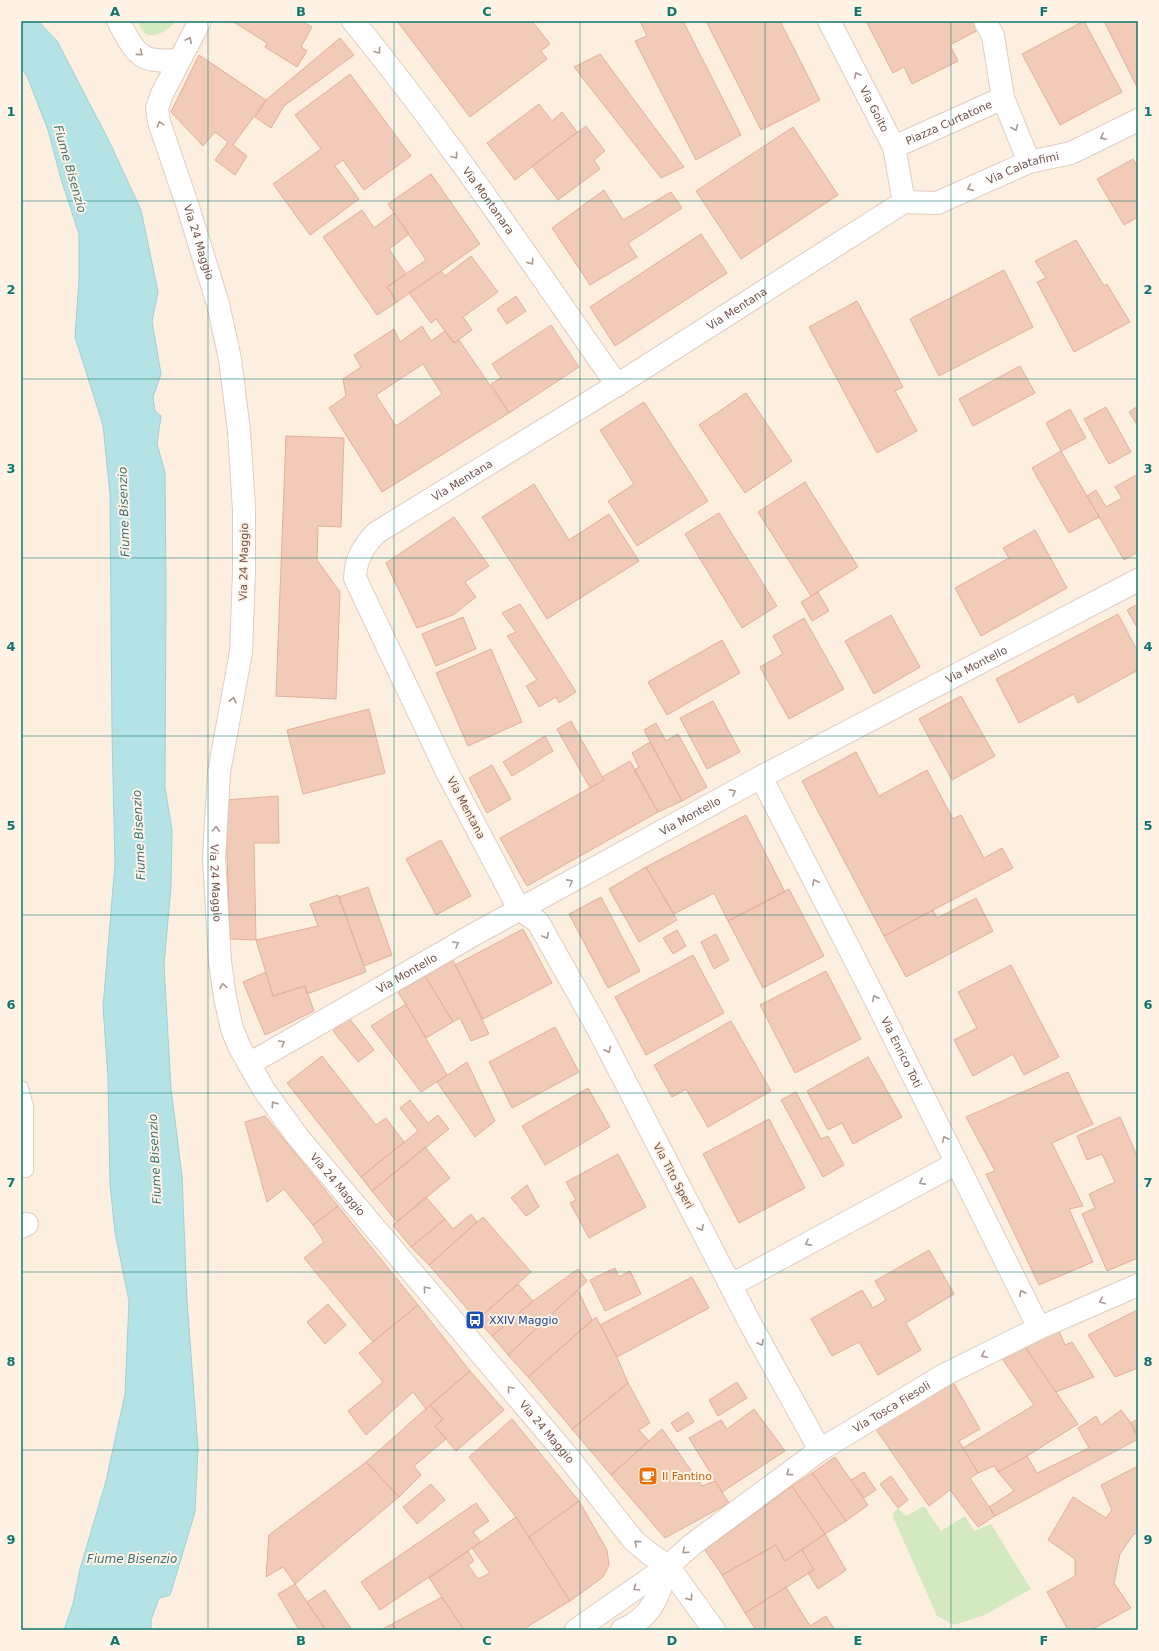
<svg xmlns="http://www.w3.org/2000/svg" width="1159" height="1651" font-family="'DejaVu Sans',sans-serif">
<rect width="100%" height="100%" fill="#fcefe0"/>
<!-- green -->
<path fill="#d4e9bf" d="M 138,21 L 176,21 C 165,34 144,45 138,21 Z
M 924,1506 L 941,1531 L 965,1516 L 974,1531 L 991,1524 L 1031,1589 L 985,1615 L 954,1625 L 937,1616 L 893,1517 L 894,1512 L 898,1508 L 906,1516 Z"/>
<!-- water -->
<path fill="#b5e2e5" stroke="#9cd2d6" d="M 21,21 L 38,21 L 57,41 L 109,141 L 141,210 L 158,292 L 152,321 L 161,374 L 153,397 L 155,411 L 161,416 L 157,444 L 165,472 L 166,589 L 165,788 L 172,830 L 171,886 L 164,965 L 171,1089 L 182,1176 L 187,1301 L 198,1448 L 195,1512 L 170,1595 L 159,1598 L 151,1620 L 151,1630 L 64,1630 L 73,1604 L 80,1569 L 106,1481 L 125,1394 L 129,1301 L 115,1232 L 110,1185 L 108,1077 L 103,1007 L 115,864 L 112,733 L 110,494 L 103,425 L 75,337 L 79,280 L 79,234 L 61,179 L 48,130 L 27,76 L 21,68 Z"/>
<!-- building -->
<path fill="#f1cab8" stroke="#e3af99" fill-rule="evenodd" d="M 232,21 L 302,21 L 312,27 L 301,47 L 307,51 L 297,67 L 265,47 L 267,43 Z
M 397,21 L 532,21 L 550,44 L 541,51 L 547,59 L 470,117 Z
M 640,21 L 683,21 L 741,135 L 696,160 L 635,41 L 647,36 Z
M 706,21 L 780,21 L 820,100 L 761,130 Z
M 866,21 L 975,21 L 980,29 L 950,45 L 958,61 L 912,84 L 904,67 L 893,73 Z
M 1084,21 L 1122,92 L 1060,125 L 1022,54 Z
M 1104,21 L 1138,21 L 1138,87 L 1137,87 Z
M 340,38 L 354,55 L 284,106 L 271,128 L 255,117 L 266,100 Z
M 600,54 L 684,167 L 661,178 L 574,67 Z
M 199,55 L 266,100 L 233,145 L 247,156 L 235,175 L 215,160 L 228,142 L 215,132 L 203,146 L 171,112 Z
M 350,74 L 411,156 L 364,190 L 343,160 L 335,166 L 359,199 L 310,235 L 273,184 L 321,149 L 295,115 Z
M 539,104 L 552,121 L 562,112 L 577,132 L 515,180 L 487,143 Z
M 586,126 L 605,151 L 594,160 L 600,169 L 558,200 L 532,166 Z
M 793,127 L 838,195 L 741,259 L 696,191 Z
M 1133,159 L 1138,168 L 1138,217 L 1124,225 L 1097,179 Z
M 431,174 L 480,244 L 397,302 L 387,287 L 426,260 L 388,204 Z
M 604,190 L 623,220 L 671,192 L 682,208 L 628,243 L 637,257 L 590,285 L 552,228 Z
M 362,210 L 374,228 L 394,213 L 409,234 L 389,249 L 406,274 L 387,287 L 397,302 L 377,315 L 323,237 Z
M 701,234 L 727,273 L 615,346 L 590,307 Z
M 1076,240 L 1104,286 L 1107,284 L 1130,322 L 1074,352 L 1037,282 L 1046,278 L 1035,261 Z
M 471,256 L 498,292 L 463,317 L 472,330 L 454,343 L 436,319 L 431,323 L 409,293 L 441,271 L 445,276 Z
M 1004,270 L 1033,327 L 939,376 L 910,319 Z
M 516,296 L 526,311 L 507,324 L 497,309 Z
M 857,301 L 903,387 L 895,391 L 917,431 L 877,453 L 809,327 Z
M 551,325 L 579,367 L 509,413 L 491,384 L 501,378 L 492,364 Z
M 422,326 L 431,341 L 445,331 L 454,343 L 459,340 L 509,413 L 382,492 L 329,408 L 346,396 L 343,379 L 361,367 L 354,355 L 394,329 L 400,342 ZM 423,364 L 442,394 L 396,426 L 376,395 Z
M 1020,366 L 1035,393 L 973,426 L 959,399 Z
M 746,393 L 792,461 L 745,493 L 699,425 Z
M 644,402 L 708,501 L 637,546 L 608,501 L 634,484 L 600,430 Z
M 1138,406 L 1138,426 L 1129,412 Z
M 1106,407 L 1131,452 L 1109,464 L 1084,419 Z
M 1070,409 L 1086,438 L 1061,451 L 1046,423 Z
M 286,436 L 344,438 L 341,527 L 318,526 L 317,560 L 340,592 L 336,699 L 276,696 Z
M 1061,451 L 1099,517 L 1069,533 L 1032,468 Z
M 1138,474 L 1138,552 L 1124,560 L 1087,496 L 1096,490 L 1106,507 L 1122,498 L 1115,487 Z
M 805,482 L 858,567 L 811,596 L 758,512 Z
M 534,484 L 569,540 L 609,514 L 639,561 L 547,619 L 482,517 Z
M 719,513 L 777,606 L 742,628 L 685,534 Z
M 454,517 L 489,566 L 465,582 L 476,597 L 453,615 L 417,628 L 386,563 Z
M 1035,530 L 1067,588 L 981,636 L 955,588 L 1009,558 L 1003,548 Z
M 818,592 L 829,611 L 812,621 L 801,602 Z
M 520,604 L 576,692 L 559,703 L 556,697 L 539,707 L 526,686 L 537,680 L 507,636 L 516,632 L 502,613 Z
M 1138,604 L 1138,629 L 1127,610 Z
M 1118,614 L 1138,652 L 1138,670 L 1078,703 L 1074,694 L 1019,723 L 996,679 Z
M 891,615 L 920,667 L 874,694 L 845,641 Z
M 463,617 L 476,649 L 436,666 L 422,634 Z
M 804,618 L 844,689 L 789,719 L 760,667 L 783,654 L 773,636 Z
M 722,640 L 740,673 L 667,715 L 648,682 Z
M 491,649 L 522,722 L 468,746 L 436,673 Z
M 961,696 L 995,756 L 952,780 L 919,719 Z
M 713,701 L 740,752 L 707,769 L 680,718 Z
M 369,709 L 385,773 L 303,794 L 287,730 Z
M 571,721 L 604,780 L 590,788 L 557,729 Z
M 656,723 L 666,741 L 678,734 L 707,787 L 682,801 L 644,730 Z
M 545,736 L 553,751 L 512,776 L 503,762 Z
M 650,742 L 682,801 L 658,812 L 634,770 L 639,767 L 632,753 Z
M 856,752 L 879,796 L 927,770 L 953,819 L 961,815 L 984,858 L 1002,848 L 1013,868 L 884,936 L 802,781 Z
M 630,761 L 658,812 L 527,886 L 500,838 L 604,780 L 602,777 Z
M 492,765 L 511,799 L 487,813 L 469,778 Z
M 278,796 L 279,843 L 254,843 L 256,940 L 230,939 L 225,800 Z
M 746,815 L 785,892 L 728,921 L 714,893 L 674,914 L 646,867 Z
M 441,840 L 471,896 L 436,915 L 406,859 Z
M 646,867 L 677,920 L 639,942 L 609,889 Z
M 368,887 L 392,955 L 364,966 L 339,897 Z
M 789,889 L 824,956 L 763,988 L 728,921 Z
M 338,895 L 366,972 L 307,994 L 305,986 L 273,996 L 256,940 L 318,926 L 310,904 Z
M 601,897 L 640,971 L 608,988 L 569,914 Z
M 976,898 L 993,931 L 906,977 L 884,936 L 933,910 L 937,918 Z
M 523,929 L 552,983 L 483,1019 L 455,965 Z
M 677,930 L 686,946 L 673,954 L 663,938 Z
M 716,934 L 729,960 L 714,969 L 701,942 Z
M 693,955 L 724,1013 L 646,1055 L 615,997 Z
M 453,960 L 489,1034 L 471,1041 L 460,1018 L 453,1022 L 425,976 Z
M 1011,965 L 1059,1057 L 1024,1075 L 1013,1054 L 973,1076 L 954,1040 L 977,1028 L 958,992 Z
M 826,971 L 861,1039 L 795,1073 L 760,1005 Z
M 266,972 L 273,996 L 305,986 L 314,1011 L 265,1035 L 243,982 Z
M 425,976 L 453,1022 L 426,1038 L 398,992 Z
M 406,1004 L 447,1075 L 421,1092 L 371,1026 Z
M 349,1018 L 374,1050 L 358,1062 L 333,1031 Z
M 731,1021 L 771,1091 L 708,1127 L 686,1089 L 672,1097 L 654,1065 Z
M 555,1027 L 579,1072 L 512,1108 L 489,1062 Z
M 322,1056 L 376,1125 L 386,1118 L 404,1142 L 361,1177 L 287,1083 Z
M 868,1057 L 902,1117 L 853,1144 L 842,1123 L 828,1130 L 807,1091 Z
M 467,1062 L 495,1121 L 475,1137 L 437,1082 Z
M 1068,1072 L 1093,1124 L 1052,1143 L 1083,1206 L 1069,1209 L 1093,1262 L 1039,1285 L 986,1174 L 995,1171 L 966,1117 Z
M 588,1088 L 610,1127 L 545,1165 L 522,1126 Z
M 796,1092 L 821,1139 L 828,1136 L 844,1165 L 823,1177 L 781,1100 Z
M 410,1100 L 428,1123 L 438,1115 L 449,1129 L 372,1191 L 361,1177 L 418,1131 L 400,1108 Z
M 265,1116 L 338,1206 L 313,1225 L 284,1189 L 267,1202 L 245,1122 Z
M 1120,1117 L 1138,1158 L 1138,1258 L 1107,1271 L 1082,1214 L 1095,1208 L 1089,1194 L 1115,1182 L 1102,1154 L 1087,1160 L 1077,1136 Z
M 769,1119 L 805,1188 L 739,1223 L 703,1154 Z
M 425,1147 L 450,1178 L 397,1222 L 372,1191 Z
M 618,1154 L 646,1207 L 589,1238 L 570,1203 L 576,1200 L 566,1182 Z
M 527,1185 L 539,1207 L 526,1216 L 511,1198 Z
M 426,1197 L 445,1219 L 411,1247 L 393,1225 Z
M 338,1206 L 418,1305 L 373,1342 L 304,1258 L 324,1242 L 313,1225 Z
M 471,1214 L 477,1222 L 429,1265 L 411,1247 L 445,1219 L 453,1229 Z
M 483,1217 L 531,1272 L 477,1320 L 429,1265 Z
M 929,1250 L 954,1294 L 906,1323 L 921,1350 L 878,1375 L 859,1342 L 832,1356 L 811,1319 L 862,1290 L 873,1308 L 886,1300 L 875,1281 Z
M 615,1268 L 619,1277 L 630,1271 L 641,1294 L 605,1311 L 590,1280 Z
M 578,1269 L 587,1281 L 508,1355 L 492,1336 L 533,1301 Z
M 692,1277 L 709,1308 L 617,1357 L 600,1325 Z
M 518,1284 L 533,1301 L 492,1336 L 477,1320 Z
M 578,1290 L 592,1320 L 528,1377 L 508,1355 Z
M 328,1304 L 346,1325 L 325,1344 L 307,1322 Z
M 418,1305 L 470,1371 L 426,1409 L 413,1392 L 366,1435 L 348,1411 L 383,1382 L 359,1353 Z
M 1137,1310 L 1138,1313 L 1138,1368 L 1115,1377 L 1088,1335 Z
M 596,1317 L 617,1357 L 628,1383 L 572,1429 L 528,1377 Z
M 1059,1331 L 1065,1345 L 1072,1342 L 1094,1377 L 1056,1392 L 1025,1347 Z
M 1025,1347 L 1078,1424 L 1027,1456 L 998,1472 L 994,1466 L 978,1473 L 963,1448 L 1034,1405 L 1001,1357 Z
M 470,1371 L 504,1410 L 456,1451 L 435,1426 L 443,1419 L 430,1405 Z
M 952,1380 L 980,1429 L 959,1441 L 978,1473 L 970,1478 L 995,1516 L 978,1527 L 950,1490 L 929,1506 L 875,1428 Z
M 737,1382 L 747,1398 L 718,1416 L 709,1400 Z
M 628,1383 L 650,1423 L 639,1430 L 649,1441 L 611,1475 L 572,1429 Z
M 430,1405 L 443,1419 L 435,1426 L 446,1439 L 414,1466 L 421,1475 L 399,1497 L 366,1462 Z
M 754,1409 L 785,1451 L 722,1492 L 689,1438 L 721,1420 L 727,1429 Z
M 1121,1410 L 1131,1423 L 1138,1439 L 995,1516 L 989,1507 L 1014,1491 L 998,1472 L 1027,1456 L 1037,1473 L 1089,1448 L 1078,1428 L 1096,1416 L 1101,1425 Z
M 688,1412 L 694,1422 L 677,1432 L 671,1423 Z
M 512,1419 L 579,1501 L 529,1537 L 516,1517 L 469,1457 Z
M 1138,1419 L 1138,1436 L 1131,1423 Z
M 662,1429 L 702,1486 L 715,1481 L 729,1503 L 665,1538 L 611,1475 Z
M 835,1457 L 868,1505 L 846,1521 L 812,1473 Z
M 366,1462 L 399,1497 L 295,1584 L 283,1567 L 266,1577 L 269,1535 Z
M 1138,1466 L 1138,1532 L 1133,1535 L 1120,1554 L 1114,1583 L 1131,1608 L 1091,1630 L 1068,1630 L 1047,1592 L 1075,1576 L 1075,1559 L 1048,1540 L 1073,1497 L 1106,1518 L 1112,1510 L 1101,1485 Z
M 864,1472 L 876,1490 L 864,1498 L 851,1480 Z
M 812,1473 L 846,1521 L 825,1534 L 792,1486 Z
M 891,1476 L 908,1500 L 898,1508 L 880,1484 Z
M 431,1484 L 445,1500 L 417,1524 L 403,1507 Z
M 792,1486 L 825,1534 L 785,1561 L 776,1545 L 722,1575 L 705,1550 Z
M 579,1501 L 607,1550 L 609,1565 L 603,1577 L 570,1601 L 529,1537 Z
M 476,1503 L 489,1521 L 473,1532 L 481,1542 L 380,1610 L 361,1582 Z
M 516,1517 L 570,1601 L 522,1630 L 464,1630 L 429,1578 L 468,1551 L 474,1561 L 468,1565 L 478,1579 L 490,1573 L 472,1548 Z
M 825,1534 L 846,1570 L 818,1589 L 808,1573 L 814,1570 L 802,1550 Z
M 776,1545 L 785,1561 L 802,1550 L 814,1570 L 745,1613 L 722,1575 Z
M 295,1584 L 307,1602 L 326,1630 L 299,1630 L 278,1594 Z
M 786,1587 L 810,1626 L 826,1616 L 835,1630 L 756,1630 L 745,1613 Z
M 325,1590 L 352,1630 L 326,1630 L 307,1602 Z
M 442,1597 L 464,1630 L 396,1630 L 392,1624 Z
M 392,1624 L 396,1630 L 381,1630 Z"/>
<g fill="none" stroke-linecap="round" stroke-linejoin="round">
<defs>
<path id="service" d="M 21,1088 L 26,1106 L 26,1170"/>
<g id="minor">
<path d="M 118,21 C 137,55 138,63 179,60"/>
<path id="s1" d="M 200,21 L 162,94 L 157,108 L 159,122 L 188,207 L 218,304 L 230,359 L 239,431 L 244,510 L 244,573 L 241,652 L 219,772 L 214,858 L 220,962 L 225,997 L 232,1029 L 240,1048 L 264,1090 L 297,1136 L 569,1458 L 634,1541 L 650,1554 L 668,1566 L 714,1630"/>
<path id="s2" d="M 353,21 C 448,137 531,262 617,385"/>
<path id="s3" d="M 829,21 L 894,147 L 904,202"/>
<path d="M 985,21 L 993,36 L 1003,98"/>
<path id="s4" d="M 894,147 L 1003,98 L 1029,162"/>
<path id="s5" d="M 904,202 L 937,203 L 1029,162 L 1071,153 L 1138,120"/>
<path id="s6" d="M 761,777 L 871,991 L 1039,1328"/>
<path id="s7" d="M 249,1064 L 473,935 L 761,777 L 1138,580"/>
<path d="M 21,1227 L 27,1224"/>
<path d="M 731,1285 L 957,1163"/>
<path id="s8" d="M 820,1450 L 751,1325 L 597,1027 L 538,922 L 519,909 L 447,772 L 355,578 C 356,558 363,547 376,533 L 617,385 L 904,202"/>
<path id="s9" d="M 576,1630 L 668,1566 L 693,1544 L 820,1450 L 944,1375 L 1039,1328 L 1138,1285"/>
<path d="M 622,1630 C 652,1618 659,1595 668,1566"/>
</g>
</defs>
<!-- service casing -->
<use href="#service" stroke="#e2ccc0" stroke-width="16"/>
<!-- minor casing -->
<use href="#minor" stroke="#e2ccc0" stroke-width="24"/>
<!-- service -->
<use href="#service" stroke="#fff" stroke-width="14"/>
<!-- minor -->
<use href="#minor" stroke="#fff" stroke-width="22"/>
</g>
<!-- one-way arrows -->
<defs><path id="oneway-chevron" d="M-2-3.5L2.5 0L-2 3.5" fill="none" stroke-width="1.6" stroke-linecap="round" stroke-linejoin="round"/></defs>
<g stroke="#aa9891">
<use href="#oneway-chevron" transform="translate(189 40) rotate(-63)"/>
<use href="#oneway-chevron" transform="translate(378 51) rotate(53)"/>
<use href="#oneway-chevron" transform="translate(140 53) rotate(40)"/>
<use href="#oneway-chevron" transform="translate(857 75) rotate(-117)"/>
<use href="#oneway-chevron" transform="translate(160 124) rotate(-107)"/>
<use href="#oneway-chevron" transform="translate(1015 128) rotate(68)"/>
<use href="#oneway-chevron" transform="translate(1103 137) rotate(153)"/>
<use href="#oneway-chevron" transform="translate(455 156) rotate(53)"/>
<use href="#oneway-chevron" transform="translate(970 188) rotate(156)"/>
<use href="#oneway-chevron" transform="translate(531 262) rotate(55)"/>
<use href="#oneway-chevron" transform="translate(233 700) rotate(-78)"/>
<use href="#oneway-chevron" transform="translate(733 792) rotate(-29)"/>
<use href="#oneway-chevron" transform="translate(216 829) rotate(-87)"/>
<use href="#oneway-chevron" transform="translate(570 882) rotate(-29)"/>
<use href="#oneway-chevron" transform="translate(815 882) rotate(-117)"/>
<use href="#oneway-chevron" transform="translate(546 936) rotate(61)"/>
<use href="#oneway-chevron" transform="translate(456 944) rotate(-30)"/>
<use href="#oneway-chevron" transform="translate(223 986) rotate(-99)"/>
<use href="#oneway-chevron" transform="translate(875 998) rotate(-116)"/>
<use href="#oneway-chevron" transform="translate(282 1043) rotate(-30)"/>
<use href="#oneway-chevron" transform="translate(608 1050) rotate(63)"/>
<use href="#oneway-chevron" transform="translate(274 1104) rotate(-124)"/>
<use href="#oneway-chevron" transform="translate(945 1139) rotate(-116)"/>
<use href="#oneway-chevron" transform="translate(922 1182) rotate(152)"/>
<use href="#oneway-chevron" transform="translate(701 1228) rotate(62)"/>
<use href="#oneway-chevron" transform="translate(808 1243) rotate(152)"/>
<use href="#oneway-chevron" transform="translate(426 1289) rotate(-130)"/>
<use href="#oneway-chevron" transform="translate(1022 1293) rotate(-117)"/>
<use href="#oneway-chevron" transform="translate(1102 1301) rotate(157)"/>
<use href="#oneway-chevron" transform="translate(761 1343) rotate(61)"/>
<use href="#oneway-chevron" transform="translate(984 1355) rotate(154)"/>
<use href="#oneway-chevron" transform="translate(510 1389) rotate(-130)"/>
<use href="#oneway-chevron" transform="translate(789 1473) rotate(144)"/>
<use href="#oneway-chevron" transform="translate(637 1543) rotate(-138)"/>
<use href="#oneway-chevron" transform="translate(685 1551) rotate(138)"/>
<use href="#oneway-chevron" transform="translate(636 1588) rotate(145)"/>
<use href="#oneway-chevron" transform="translate(690 1598) rotate(55)"/>
</g>
<!-- grid -->
<path fill="none" stroke="#0f766e" stroke-width="1" stroke-opacity="0.55" d="M 208,21 L 208,1630M 394,21 L 394,1630M 580,21 L 580,1630M 765,21 L 765,1630M 951,21 L 951,1630M 21,201 L 1138,201M 21,379 L 1138,379M 21,558 L 1138,558M 21,736 L 1138,736M 21,915 L 1138,915M 21,1093 L 1138,1093M 21,1272 L 1138,1272M 21,1450 L 1138,1450"/>
<!-- icons -->
<defs>
<symbol id="bus-square" viewBox="-11 -11 22 22"><rect x="-9" y="-9" width="18" height="18" rx="4" fill="#1a4fb4" stroke="#fff3e6"/><path d="M-5-6H5V4H4V6H2V4H-2V6H-4V4H-5ZM-3.5-4V0h7V-4ZM-3.5 1.2v1.5H-2V1.2ZM2 1.2v1.5H3.5V1.2Z" fill="#fff"/></symbol>
<symbol id="cafe-square" viewBox="-11 -11 22 22"><rect x="-9" y="-9" width="18" height="18" rx="4" fill="#e8710a" stroke="#fff3e6"/><path d="M-5.5-4.5H6V0H3Q3 3.5 0 3.5H-2.5Q-5.5 3.5-5.5 0ZM3-3.2v2h1.7v-2ZM-6 4.5H4V6H-6Z" fill="#fff"/></symbol>
</defs>
<g fill-rule="evenodd">
<use href="#bus-square" x="464" y="1309" width="22" height="22"/>
<use href="#cafe-square" x="637" y="1465" width="22" height="22"/>
</g>
<g text-anchor="middle" dominant-baseline="central" stroke-width="4" stroke-linejoin="round" paint-order="stroke">
<!-- street labels -->
<g font-size="11" fill="#725348" stroke="#fff3e6">
<text stroke="none"><textPath href="#s3" startOffset="99">Via Goito</textPath></text>
<text stroke="none"><textPath href="#s4" startOffset="60">Piazza Curtatone</textPath></text>
<text stroke="none"><textPath href="#s5" startOffset="126">Via Calatafimi</textPath></text>
<text stroke="none"><textPath href="#s2" startOffset="225">Via Montanara</textPath></text>
<text stroke="none"><textPath href="#s1" startOffset="238">Via 24 Maggio</textPath></text>
<text stroke="none"><textPath href="#s8" startOffset="1467">Via Mentana</textPath></text>
<text stroke="none"><textPath href="#s8" startOffset="1143">Via Mentana</textPath></text>
<text transform="translate(244 562) rotate(-89)">Via 24 Maggio</text>
<text stroke="none"><textPath href="#s7" startOffset="830">Via Montello</textPath></text>
<text transform="translate(466 808) rotate(62)">Via Mentana</text>
<text stroke="none"><textPath href="#s7" startOffset="506">Via Montello</textPath></text>
<text stroke="none"><textPath href="#s1" startOffset="886">Via 24 Maggio</textPath></text>
<text stroke="none"><textPath href="#s7" startOffset="182">Via Montello</textPath></text>
<text stroke="none"><textPath href="#s6" startOffset="309">Via Enrico Toti</textPath></text>
<text transform="translate(673 1176) rotate(62)">Via Tito Speri</text>
<text stroke="none"><textPath href="#s1" startOffset="1222">Via 24 Maggio</textPath></text>
<text stroke="none"><textPath href="#s9" startOffset="387">Via Tosca Fiesoli</textPath></text>
<text stroke="none"><textPath href="#s1" startOffset="1546">Via 24 Maggio</textPath></text>
</g>
<!-- transit labels -->
<g font-size="11" fill="#164399" stroke="#fff3e6" text-anchor="start">
<text x="489" y="1320">XXIV Maggio</text>
</g>
<!-- food labels -->
<g font-size="11" fill="#c56008" stroke="#fff3e6" text-anchor="start">
<text x="662" y="1476">Il Fantino</text>
</g>
<!-- water labels -->
<g font-size="12" font-style="italic" fill="#3c7378" stroke="#fff3e6">
<text transform="translate(70 169) rotate(74)">Fiume Bisenzio</text>
<text transform="translate(124 512) rotate(-92)">Fiume Bisenzio</text>
<text transform="translate(139 835) rotate(-93)">Fiume Bisenzio</text>
<text transform="translate(155 1159) rotate(-93)">Fiume Bisenzio</text>
<text x="132" y="1559">Fiume Bisenzio</text>
</g>
</g>
<!-- border -->
<rect width="1159" height="1651" fill="none" stroke="#fff3e6" stroke-width="44"/>
<rect x="22" y="22" width="1115" height="1607" fill="none" stroke="#0f766e" stroke-width="1.5"/>
<g font-size="13" text-anchor="middle" font-weight="bold" fill="#0f766e">
<text x="115" y="16">A</text>
<text x="301" y="16">B</text>
<text x="487" y="16">C</text>
<text x="672" y="16">D</text>
<text x="858" y="16">E</text>
<text x="1044" y="16">F</text>
<text x="11" y="116">1</text>
<text x="1148" y="116">1</text>
<text x="11" y="294">2</text>
<text x="1148" y="294">2</text>
<text x="11" y="473">3</text>
<text x="1148" y="473">3</text>
<text x="11" y="651">4</text>
<text x="1148" y="651">4</text>
<text x="11" y="830">5</text>
<text x="1148" y="830">5</text>
<text x="11" y="1009">6</text>
<text x="1148" y="1009">6</text>
<text x="11" y="1187">7</text>
<text x="1148" y="1187">7</text>
<text x="11" y="1366">8</text>
<text x="1148" y="1366">8</text>
<text x="11" y="1544">9</text>
<text x="1148" y="1544">9</text>
<text x="115" y="1645">A</text>
<text x="301" y="1645">B</text>
<text x="487" y="1645">C</text>
<text x="672" y="1645">D</text>
<text x="858" y="1645">E</text>
<text x="1044" y="1645">F</text>
</g>
</svg>
